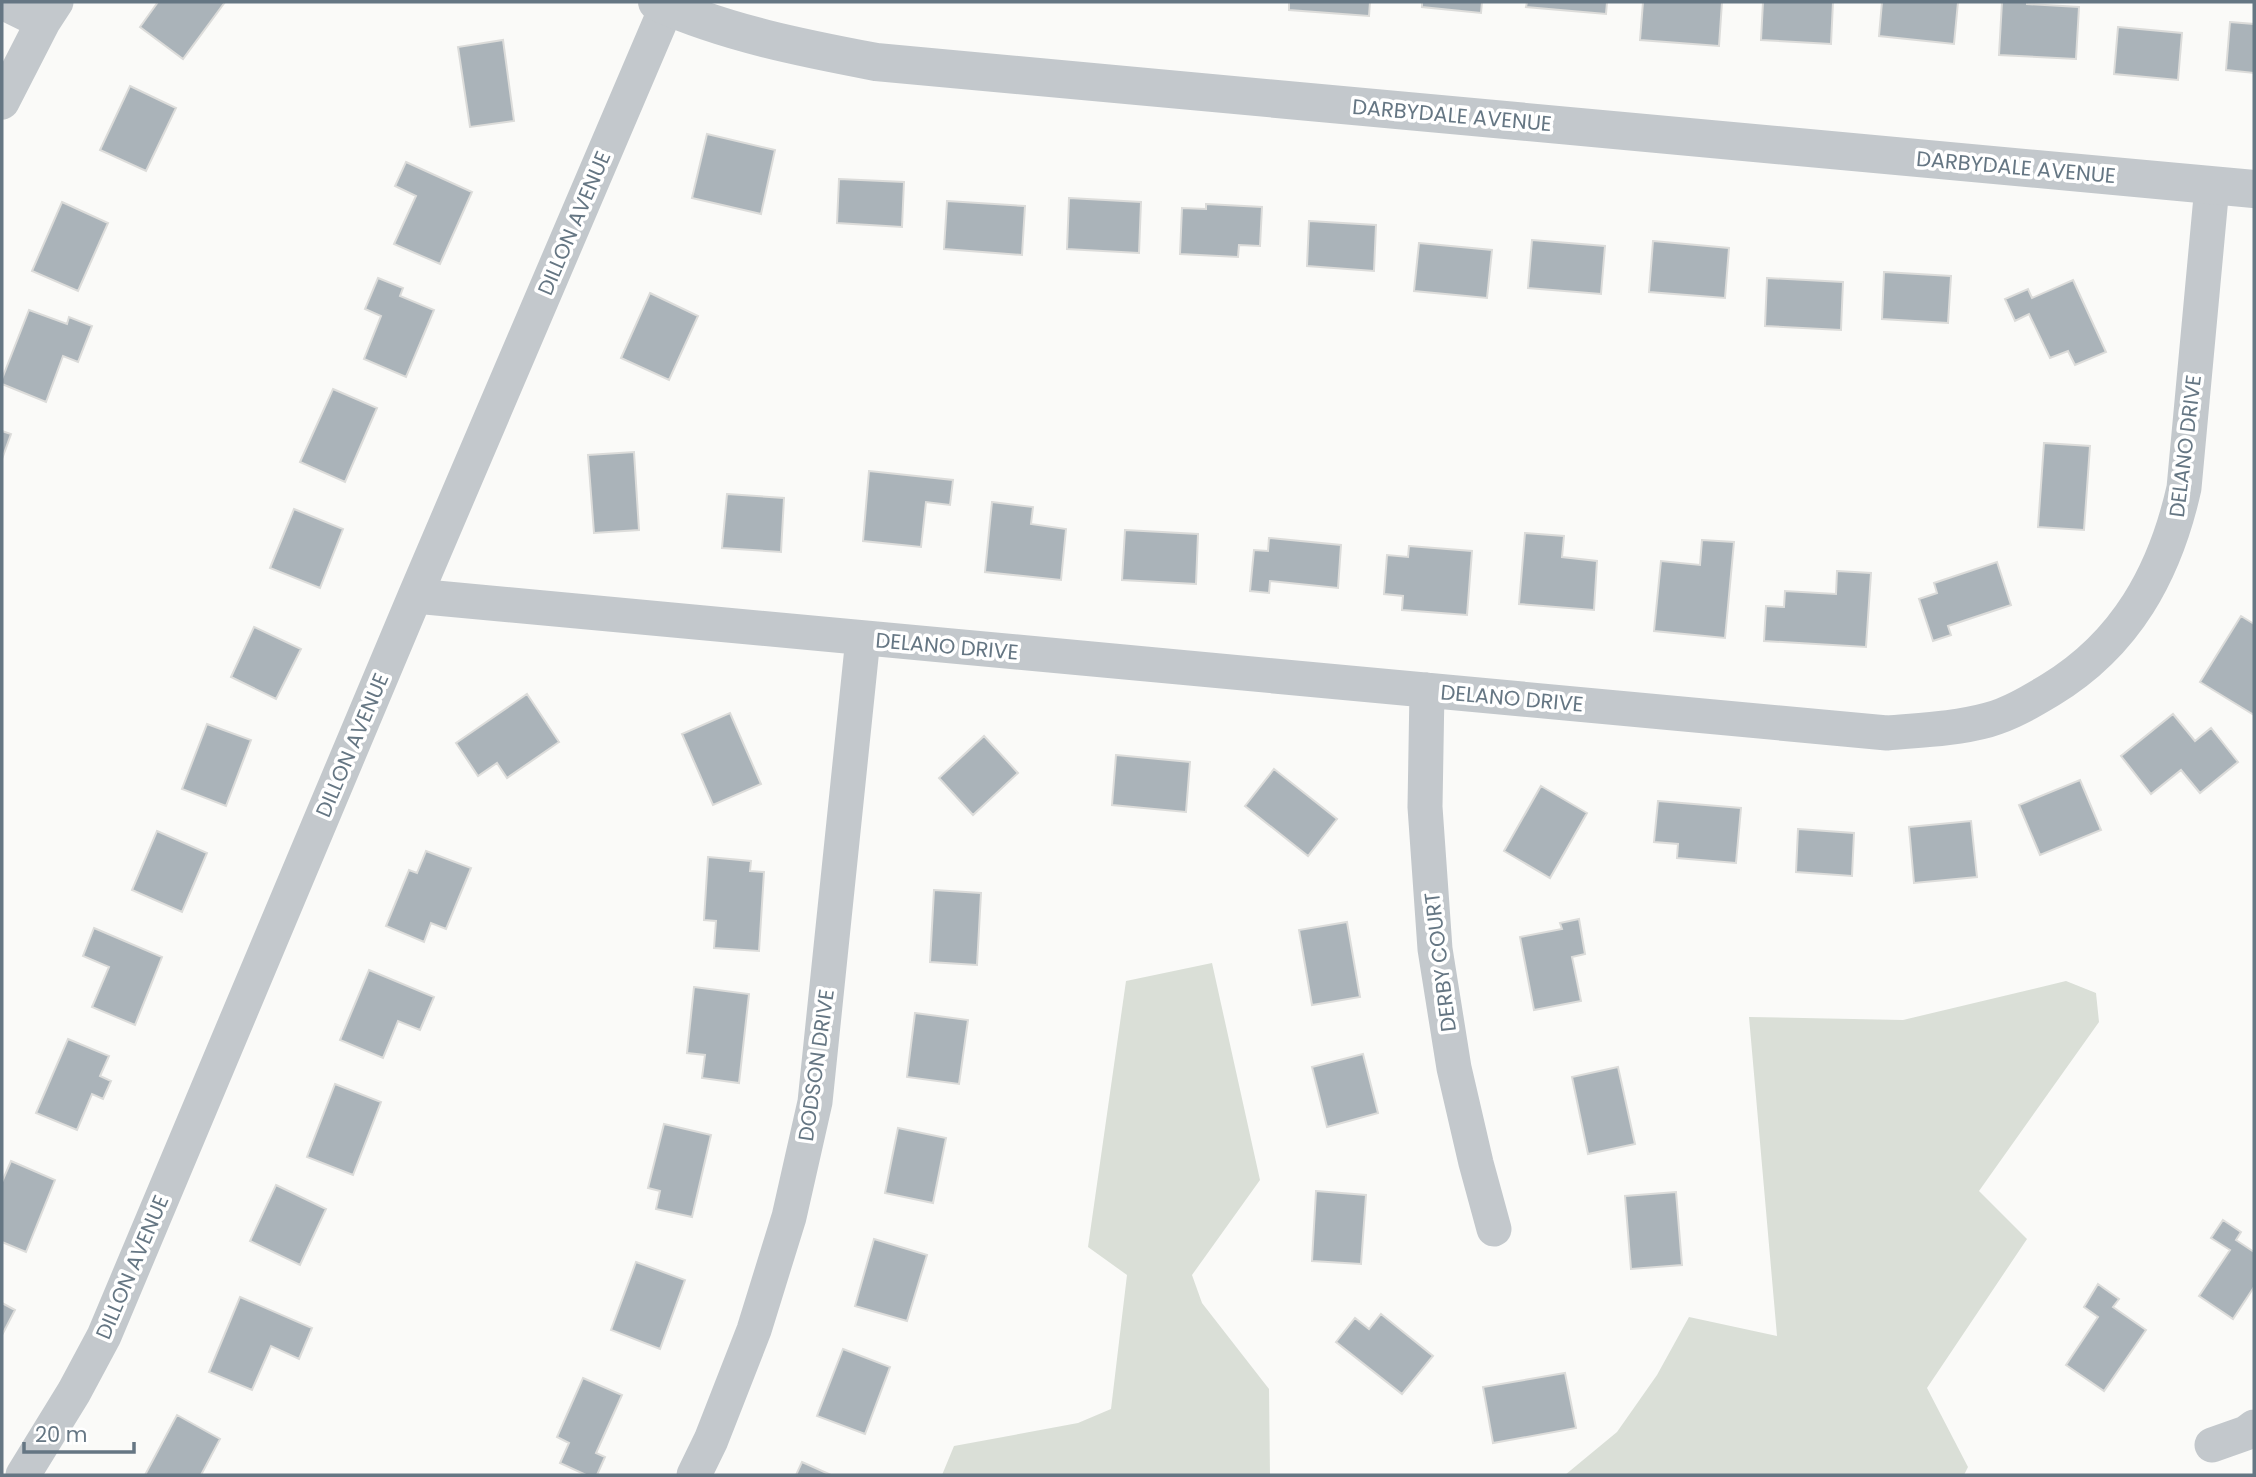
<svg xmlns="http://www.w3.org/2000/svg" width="2256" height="1477" font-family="Poppins,sans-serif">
<rect width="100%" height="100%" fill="#fafaf8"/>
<!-- green -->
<path fill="#dadfd7" d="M 1212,963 L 1260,1180 L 1192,1275 L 1202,1303 L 1269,1389 L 1270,1475 L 942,1475 L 954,1446 L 1078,1423 L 1111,1409 L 1127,1275 L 1088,1247 L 1126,981 Z
M 2066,981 L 2096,993 L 2099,1022 L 1979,1191 L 2027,1239 L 1927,1388 L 1968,1467 L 1964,1475 L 1565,1475 L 1617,1432 L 1657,1375 L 1689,1317 L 1777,1336 L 1749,1017 L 1903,1020 Z"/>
<!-- building -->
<path fill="#aab3b9" stroke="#dcdcda" stroke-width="2" d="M 158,2 L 225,2 L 183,59 L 140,27 Z
M 1289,2 L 1370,2 L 1369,16 L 1289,10 Z
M 1422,2 L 1482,2 L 1481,13 L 1422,7 Z
M 1527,2 L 1607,2 L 1606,14 L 1526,7 Z
M 1643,2 L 1722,2 L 1719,46 L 1640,40 Z
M 1763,2 L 1833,2 L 1831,44 L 1761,40 Z
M 1882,2 L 1958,2 L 1954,44 L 1879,36 Z
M 2002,2 L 2027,2 L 2027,4 L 2079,7 L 2076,59 L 1999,55 Z
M 2230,22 L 2254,24 L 2254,73 L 2226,70 Z
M 2118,27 L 2182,33 L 2178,80 L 2114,74 Z
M 503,40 L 514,121 L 470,127 L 458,47 Z
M 130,86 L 176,108 L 146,171 L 100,150 Z
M 707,134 L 775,150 L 761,214 L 692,198 Z
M 406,162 L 472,192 L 440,264 L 394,244 L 416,196 L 395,186 Z
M 839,179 L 904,182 L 902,227 L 837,223 Z
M 1069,198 L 1141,202 L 1139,253 L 1067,249 Z
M 947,201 L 1025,206 L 1022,255 L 944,249 Z
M 62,202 L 108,223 L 78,291 L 32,271 Z
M 1206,204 L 1262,207 L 1260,246 L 1239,245 L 1238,257 L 1180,254 L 1182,208 L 1206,209 Z
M 1309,221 L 1376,225 L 1374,271 L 1307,266 Z
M 1532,240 L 1605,246 L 1601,294 L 1528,288 Z
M 1653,241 L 1729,248 L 1725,298 L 1649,292 Z
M 1419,243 L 1492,250 L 1487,298 L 1414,291 Z
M 1884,272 L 1951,276 L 1948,323 L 1882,319 Z
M 378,278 L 403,288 L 400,296 L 434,310 L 406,377 L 364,359 L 381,316 L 365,309 Z
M 1767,278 L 1843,282 L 1841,330 L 1765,326 Z
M 2073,280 L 2106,352 L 2075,365 L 2068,351 L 2050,358 L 2029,314 L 2015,321 L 2005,299 L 2028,289 L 2032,298 Z
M 650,293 L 698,316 L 669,380 L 621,358 Z
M 29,310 L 67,324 L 69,317 L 92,326 L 78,362 L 63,356 L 46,402 L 2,384 L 2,379 Z
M 333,389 L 377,408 L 345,482 L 300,462 Z
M 2,431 L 11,434 L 2,459 Z
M 2044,443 L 2090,446 L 2084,530 L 2038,527 Z
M 634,452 L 639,530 L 594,533 L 588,455 Z
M 869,471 L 953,480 L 950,505 L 926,502 L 921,547 L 863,541 Z
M 727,494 L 784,498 L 781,552 L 722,548 Z
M 992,502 L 1033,507 L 1031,524 L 1066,529 L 1061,580 L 985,572 Z
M 294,509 L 343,529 L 320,588 L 270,568 Z
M 1125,530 L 1198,534 L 1196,584 L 1122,580 Z
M 1525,533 L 1564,536 L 1562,557 L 1597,561 L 1594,610 L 1519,604 Z
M 1269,538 L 1341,545 L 1338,588 L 1270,581 L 1269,593 L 1250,591 L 1254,550 L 1268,551 Z
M 1702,540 L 1734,542 L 1725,638 L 1654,631 L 1661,561 L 1700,565 Z
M 1409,546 L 1472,551 L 1467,615 L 1402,610 L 1403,596 L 1384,594 L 1387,555 L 1408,557 Z
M 1997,562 L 2011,605 L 1948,626 L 1951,635 L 1933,641 L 1919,599 L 1937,593 L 1934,583 Z
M 1837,571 L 1871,573 L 1866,647 L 1764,641 L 1766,606 L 1784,607 L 1785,591 L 1836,594 Z
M 2241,616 L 2254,624 L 2254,715 L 2200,682 Z
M 254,627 L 301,649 L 276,699 L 231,677 Z
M 527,694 L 559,742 L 507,778 L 497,763 L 478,776 L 456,743 Z
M 730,713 L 761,784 L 713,805 L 682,734 Z
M 2173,714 L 2195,741 L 2211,728 L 2238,762 L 2200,793 L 2181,770 L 2151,794 L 2121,756 Z
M 207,724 L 251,740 L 226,806 L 182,789 Z
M 984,736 L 1018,773 L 973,815 L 939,778 Z
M 1116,755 L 1190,762 L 1186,812 L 1112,805 Z
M 1274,769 L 1337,819 L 1308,856 L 1245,806 Z
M 2080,780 L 2101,830 L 2040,855 L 2019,805 Z
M 1541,786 L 1587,813 L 1550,878 L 1504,851 Z
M 1658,801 L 1741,808 L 1736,863 L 1677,858 L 1678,844 L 1654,842 Z
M 1971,821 L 1977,877 L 1914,883 L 1909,827 Z
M 1798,829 L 1854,833 L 1852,876 L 1796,872 Z
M 157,831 L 207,853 L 182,912 L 132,890 Z
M 426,851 L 471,868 L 446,929 L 431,923 L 424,942 L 386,926 L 409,870 L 417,873 Z
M 708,857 L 751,861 L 750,871 L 764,872 L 759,951 L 714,948 L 716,921 L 704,920 Z
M 934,890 L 981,893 L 977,965 L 930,962 Z
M 1579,919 L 1585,954 L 1572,957 L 1581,1001 L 1534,1010 L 1520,937 L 1562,929 L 1560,923 Z
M 1347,922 L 1360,997 L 1312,1005 L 1299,930 Z
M 94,928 L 162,957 L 135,1025 L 92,1007 L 109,967 L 83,956 Z
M 369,970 L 434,997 L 420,1030 L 398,1021 L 383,1058 L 340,1040 Z
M 694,987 L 749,994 L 739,1083 L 702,1078 L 705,1055 L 687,1053 Z
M 915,1013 L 968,1020 L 959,1084 L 907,1077 Z
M 68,1039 L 109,1056 L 100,1076 L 111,1081 L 103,1099 L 92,1094 L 77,1130 L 36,1113 Z
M 1363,1054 L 1378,1113 L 1327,1127 L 1312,1067 Z
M 1618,1067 L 1635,1144 L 1588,1154 L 1572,1077 Z
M 335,1084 L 381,1102 L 353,1175 L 307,1157 Z
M 664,1124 L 711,1135 L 692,1217 L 656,1209 L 660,1191 L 648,1188 Z
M 898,1128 L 946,1138 L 933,1203 L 885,1193 Z
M 11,1161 L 55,1180 L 26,1252 L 2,1242 L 2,1182 Z
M 276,1185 L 326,1209 L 300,1265 L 250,1241 Z
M 1316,1191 L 1366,1195 L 1361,1264 L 1312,1261 Z
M 1676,1192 L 1682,1265 L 1631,1269 L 1625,1196 Z
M 2223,1220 L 2241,1232 L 2236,1240 L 2254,1252 L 2254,1287 L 2233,1319 L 2199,1296 L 2230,1250 L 2211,1238 Z
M 874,1239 L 927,1255 L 907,1321 L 855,1306 Z
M 636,1262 L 685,1280 L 660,1349 L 611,1330 Z
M 2098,1284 L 2119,1299 L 2113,1307 L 2146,1330 L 2104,1391 L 2066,1365 L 2098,1317 L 2084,1307 Z
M 240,1297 L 312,1328 L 299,1359 L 271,1346 L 252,1390 L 209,1372 Z
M 2,1303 L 15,1310 L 2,1335 Z
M 1381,1314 L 1433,1356 L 1402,1394 L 1336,1342 L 1355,1318 L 1369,1329 Z
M 843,1349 L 890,1367 L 865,1434 L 817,1416 Z
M 1565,1373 L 1576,1428 L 1493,1443 L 1483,1387 Z
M 583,1378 L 622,1395 L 596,1453 L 605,1457 L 597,1475 L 586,1475 L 560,1463 L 569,1443 L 557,1437 Z
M 177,1415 L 220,1439 L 201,1475 L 145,1475 Z
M 802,1462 L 831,1475 L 796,1475 Z"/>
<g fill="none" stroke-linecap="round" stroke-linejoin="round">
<!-- minor -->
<path stroke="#c3c8cc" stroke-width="35" d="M 2,2 L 43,22
M 2,102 L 43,22 L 56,2
M 415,596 L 1887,733 C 1921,730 1955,729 1988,720 C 2010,714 2030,702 2050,690 C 2126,644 2165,573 2184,488 L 2212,186
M 1427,690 L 1425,807 L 1435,949 L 1454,1068 L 1476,1163 L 1494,1229
M 2212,1445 L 2246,1433 L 2254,1427
M 23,1475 L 74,1392 L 104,1336 L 415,596 L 667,6
M 694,1475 L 711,1440 L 754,1330 L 789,1217 L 815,1102 L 863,638"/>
<!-- tertiary -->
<path stroke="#c3c8cc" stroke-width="38" d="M 657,2 C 726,33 802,48 876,62 L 2254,189"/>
</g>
<g text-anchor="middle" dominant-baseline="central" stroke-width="7" stroke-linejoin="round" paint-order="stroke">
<!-- street labels -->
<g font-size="21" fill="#657683" stroke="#fff">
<text transform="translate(1452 115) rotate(5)">DARBYDALE AVENUE</text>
<text transform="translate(2016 167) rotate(5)">DARBYDALE AVENUE</text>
<text transform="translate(574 223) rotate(-67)">DILLON AVENUE</text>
<text transform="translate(2185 446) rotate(-83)">DELANO DRIVE</text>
<text transform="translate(947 646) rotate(5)">DELANO DRIVE</text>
<text transform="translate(1512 698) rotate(5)">DELANO DRIVE</text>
<text transform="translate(352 745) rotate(-67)">DILLON AVENUE</text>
<text transform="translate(1440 962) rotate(-97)">DERBY COURT</text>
<text transform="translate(816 1065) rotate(-82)">DODSON DRIVE</text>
<text transform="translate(132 1267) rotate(-67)">DILLON AVENUE</text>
</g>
</g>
<!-- border -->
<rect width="2256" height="1477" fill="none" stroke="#657683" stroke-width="7"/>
<!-- scale -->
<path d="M24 1442v10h110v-10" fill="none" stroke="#657683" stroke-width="3.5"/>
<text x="35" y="1442" font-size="21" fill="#657683" stroke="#ffffff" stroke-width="5" paint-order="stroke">20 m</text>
</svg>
